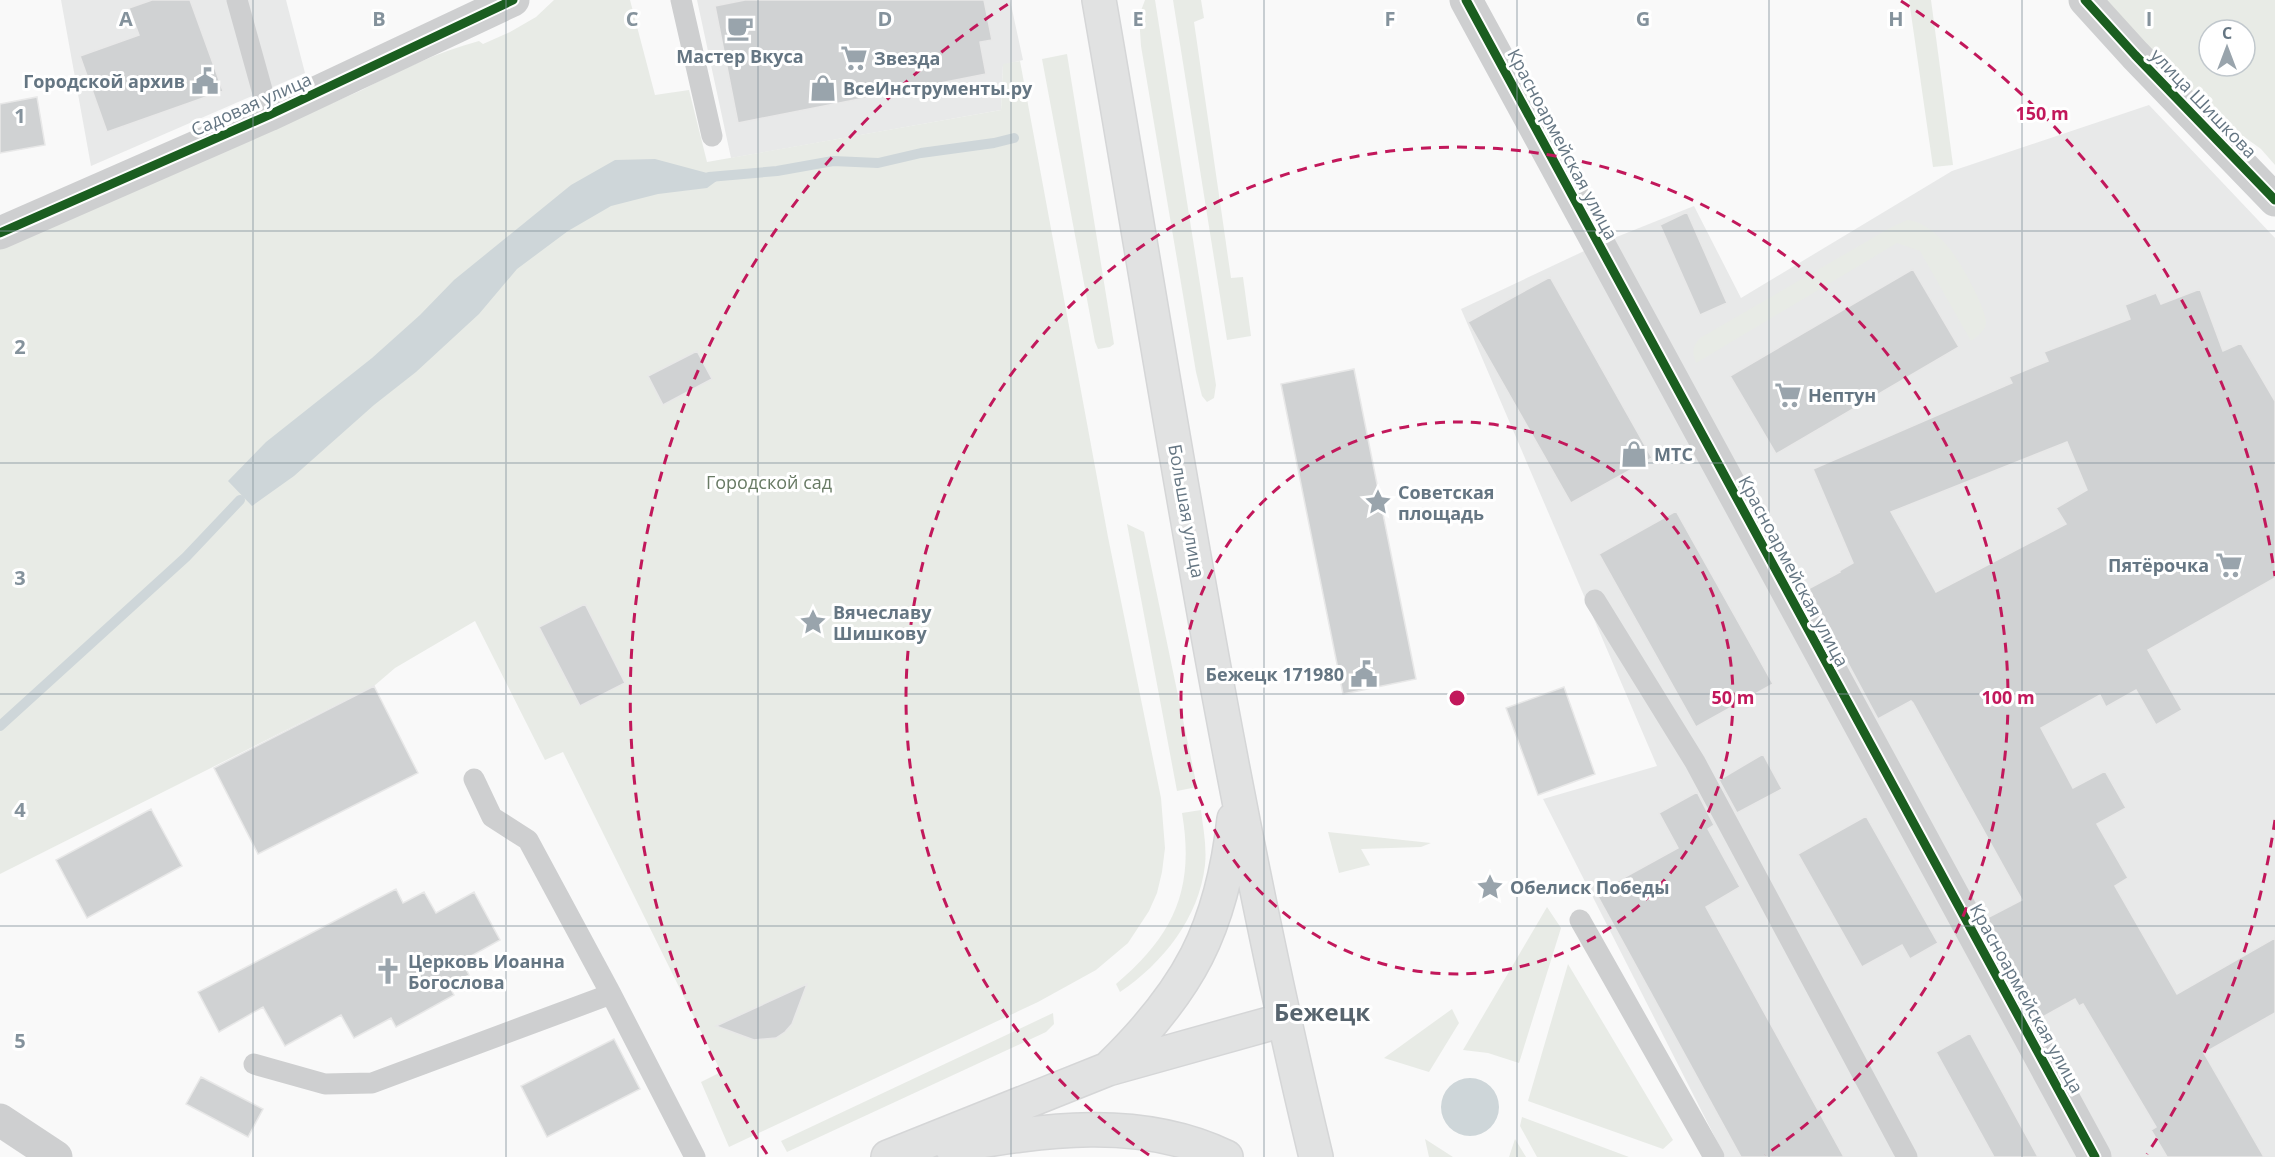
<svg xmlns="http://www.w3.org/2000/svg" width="2275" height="1157" font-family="'Open Sans',sans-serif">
<rect width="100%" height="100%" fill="#f9f9f9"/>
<!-- built -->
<path fill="#e8e9e9" d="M 61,0 L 286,0 L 305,73 L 91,166 Z
M 697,0 L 1010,0 L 1023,60 L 1003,65 L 1001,110 L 731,158 Z
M 2149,105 L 2275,238 L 2275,1157 L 1725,1157 L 1543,799 L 1657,766 L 1461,309 L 1599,244 L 1694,206 L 1741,298 L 1952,171 Z"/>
<!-- green -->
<path fill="#e8ebe6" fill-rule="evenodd" d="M 554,0 L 630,0 L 655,95 L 689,90 L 707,162 L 1001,110 L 1003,64 L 1020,61 L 1108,537 L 1161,798 L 1165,848 L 1162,872 L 1157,893 L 1149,911 L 1128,943 L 1096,970 L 1038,1002 L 729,1147 L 701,1082 L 721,1072 L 563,752 L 545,760 L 475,621 L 395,668 L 374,686 L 0,874 L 0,248 L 362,90 C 400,70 438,52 479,41 L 483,44 L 510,32 L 536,17 Z
M 1145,0 L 1155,0 L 1216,385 L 1214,398 L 1207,402 L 1202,396 L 1196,372 L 1141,46 L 1139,16 Z
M 1173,0 L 1201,0 L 1204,18 L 1194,22 L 1231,278 L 1243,277 L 1251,336 L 1227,340 Z
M 1909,0 L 1931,0 L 1953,165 L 1933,167 Z
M 2097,0 L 2275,0 L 2275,165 L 2261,149 L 2200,105 ZM 2209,30 L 2245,30 L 2245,66 L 2209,66 Z
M 1067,54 L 1114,344 L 1110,347 L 1098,349 L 1095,342 L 1042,59 Z
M 1907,220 C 1923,221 1940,236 1949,248 C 1959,260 1987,309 1986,323 C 1985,332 1977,336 1971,341 L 1920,251 L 1897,243 L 1696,363 C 1692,352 1692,347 1700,338 L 1890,228 Z
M 1127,524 L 1144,532 L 1197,787 L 1177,791 Z
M 1201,810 C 1203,828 1207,846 1205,865 C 1199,918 1163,963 1120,992 L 1116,984 C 1174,935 1195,889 1182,813 Z
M 1328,832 L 1431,843 L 1421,847 L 1361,849 L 1370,865 L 1339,873 Z
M 1547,907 L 1561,928 L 1519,1063 L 1488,1053 L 1463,1050 Z
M 1568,964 L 1673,1140 L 1663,1149 L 1528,1101 Z
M 1452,1009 L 1459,1023 L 1429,1072 L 1384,1058 Z
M 1053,1013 L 1054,1024 L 1046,1032 L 787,1152 L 781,1141 Z
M 1522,1117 L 1629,1157 L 1537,1157 L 1520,1126 Z
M 1425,1139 L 1453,1157 L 1429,1157 Z
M 1515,1139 L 1526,1157 L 1509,1157 Z"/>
<!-- water -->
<path fill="#ced6d9" d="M 655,159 L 722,177 L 707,188 L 658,194 L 611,206 L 568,231 L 517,269 L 479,314 L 416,372 L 374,405 L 294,476 L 252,506 L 228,481 L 266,442 L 372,358 L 420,315 L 454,280 L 571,185 L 615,160 Z
M1441 1107a29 29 0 1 1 58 0a29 29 0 1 1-58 0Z"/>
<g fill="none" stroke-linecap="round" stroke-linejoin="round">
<!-- stream -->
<path stroke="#ced6d9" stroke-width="10" d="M 709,177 L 777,171 L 833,161 L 878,163 L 921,153 L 994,143 L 1014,138
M 0,726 L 186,557 L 240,500"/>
</g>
<!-- building -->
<path fill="#d0d2d3" stroke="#e8e8e8" stroke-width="1.5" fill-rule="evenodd" d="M 152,0 L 190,0 L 223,91 L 107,132 L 80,56 L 139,35 L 129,8 Z
M 745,0 L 984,0 L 992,40 L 980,42 L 986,74 L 738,123 L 715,6 Z
M 37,97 L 45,145 L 0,153 L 0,104 Z
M 1687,212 L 1727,303 L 1700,315 L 1660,225 Z
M 1913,269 L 1959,347 L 1776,454 L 1730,376 Z
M 1550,277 L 1652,458 L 1571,503 L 1468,322 Z
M 2200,289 L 2223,351 L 2241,343 L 2275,401 L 2275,578 L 2148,650 L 2182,710 L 2156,725 L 2136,690 L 2106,707 L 2100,695 L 2041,728 L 2073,788 L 2105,771 L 2126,808 L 2097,824 L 2128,878 L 2115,886 L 2177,994 L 2275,938 L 2275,1013 L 2204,1053 L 2264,1157 L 2167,1157 L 2151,1130 L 2156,1127 L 2083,1004 L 2079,1006 L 2075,999 L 2041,1018 L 1987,918 L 2022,900 L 1913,703 L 1911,701 L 1878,719 L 1808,589 L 1840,572 L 1839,571 L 1853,563 L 1813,469 L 2012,383 L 2009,377 L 2048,361 L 2044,352 L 2130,319 L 2125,305 L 2156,293 L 2161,304 ZM 2067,442 L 2087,490 L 2056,508 L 2066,524 L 1936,592 L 1891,512 Z
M 697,351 L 712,379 L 663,405 L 648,376 Z
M 1354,369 L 1416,679 L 1343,694 L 1281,384 Z
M 1676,511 L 1773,684 L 1696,727 L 1599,554 Z
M 585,604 L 625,683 L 580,706 L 539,627 Z
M 374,686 L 418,773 L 258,854 L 214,768 Z
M 1564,687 L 1595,774 L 1538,795 L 1506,708 Z
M 1763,754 L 1782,789 L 1737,813 L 1719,780 Z
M 1697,792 L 1714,825 L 1708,829 L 1740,887 L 1706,907 L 1844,1157 L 1741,1157 L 1596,893 L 1678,848 L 1659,813 Z
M 151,809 L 182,866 L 87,918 L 56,860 Z
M 1866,816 L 1938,943 L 1910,959 L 1902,945 L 1862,967 L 1798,854 Z
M 396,889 L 403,903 L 424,892 L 436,913 L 474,892 L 500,940 L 462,961 L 469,975 L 449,986 L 454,995 L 396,1027 L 391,1018 L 354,1038 L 341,1015 L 285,1046 L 263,1007 L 219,1032 L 198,992 Z
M 807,984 L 792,1024 L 785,1032 L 776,1038 L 754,1040 L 716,1026 Z
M 1970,1033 L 2038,1157 L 1994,1157 L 1936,1052 Z
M 614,1039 L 640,1089 L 547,1137 L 521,1086 Z
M 201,1077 L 263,1109 L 248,1137 L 186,1104 Z"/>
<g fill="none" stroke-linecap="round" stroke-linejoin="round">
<defs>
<path id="primary" d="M 1099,0 C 1166,387 1224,775 1316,1157
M 1110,1067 C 1188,991 1222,929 1234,819
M 951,1146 C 1043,1130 1139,1115 1226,1157
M 888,1157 L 1108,1069 L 1283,1020"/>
</defs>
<!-- primary casing -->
<use href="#primary" stroke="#d5d6d7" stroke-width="36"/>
<!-- service -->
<path stroke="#cecfd0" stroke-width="21" d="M 237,0 L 269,115
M 681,0 L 712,136
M 1595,600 L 1695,762 L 1907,1157
M 474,779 L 492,817 L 528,840 L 611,994
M 1580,920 L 1714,1157
M 254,1064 L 325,1084 L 372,1083 L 611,994 L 695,1157"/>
<!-- minor -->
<path stroke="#cecfd0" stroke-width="33" d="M 1466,0 L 2095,1157
M 2085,0 L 2135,55 L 2275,200
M 0,233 L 269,115 L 513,0"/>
<!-- tertiary -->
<path stroke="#cecfd0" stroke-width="33" d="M 0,1120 L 56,1157"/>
<!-- primary -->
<use href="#primary" stroke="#e1e2e2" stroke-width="33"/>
<defs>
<path id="cycleway" d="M 1466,0 L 2095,1157
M 2085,0 L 2135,55 L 2275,200
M 0,233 L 269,115 L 513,0"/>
</defs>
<!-- cycleway casing -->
<use href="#cycleway" stroke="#fff" stroke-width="13"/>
<!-- cycleway -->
<use href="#cycleway" stroke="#1b5e20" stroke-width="9"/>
</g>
<!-- grid -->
<path fill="none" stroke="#84929c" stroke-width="1.5" stroke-opacity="0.55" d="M 253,0 L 253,1157M 506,0 L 506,1157M 758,0 L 758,1157M 1011,0 L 1011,1157M 1264,0 L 1264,1157M 1517,0 L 1517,1157M 1769,0 L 1769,1157M 2022,0 L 2022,1157M 0,231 L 2275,231M 0,463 L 2275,463M 0,694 L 2275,694M 0,926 L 2275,926"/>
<!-- distance rings -->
<g fill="none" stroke="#c2185b" stroke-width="3" stroke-dasharray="10 8">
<circle cx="1457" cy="698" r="276"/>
<path d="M1149 1155A551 551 0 1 1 1765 1155"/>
<path d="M2275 820A827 827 0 0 1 2147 1154M767 1154A827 827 0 0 1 1013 1M1901 1A827 827 0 0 1 2275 576"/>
</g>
<!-- icons -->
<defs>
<symbol id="cafe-bare" viewBox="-9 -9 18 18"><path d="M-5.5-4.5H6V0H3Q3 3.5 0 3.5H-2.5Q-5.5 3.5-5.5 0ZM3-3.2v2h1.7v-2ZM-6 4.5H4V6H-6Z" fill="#99a4ac" stroke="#fff" stroke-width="2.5" paint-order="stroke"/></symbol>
<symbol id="supermarket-bare" viewBox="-9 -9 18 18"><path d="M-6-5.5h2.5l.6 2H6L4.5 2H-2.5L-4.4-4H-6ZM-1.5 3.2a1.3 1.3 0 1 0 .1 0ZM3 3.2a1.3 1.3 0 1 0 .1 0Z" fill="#99a4ac" stroke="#fff" stroke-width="2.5" paint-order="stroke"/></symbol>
<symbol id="civic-bare" viewBox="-9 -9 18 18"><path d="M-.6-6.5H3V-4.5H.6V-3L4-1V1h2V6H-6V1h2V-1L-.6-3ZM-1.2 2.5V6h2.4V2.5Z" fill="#99a4ac" stroke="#fff" stroke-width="2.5" paint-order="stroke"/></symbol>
<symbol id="shop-bare" viewBox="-9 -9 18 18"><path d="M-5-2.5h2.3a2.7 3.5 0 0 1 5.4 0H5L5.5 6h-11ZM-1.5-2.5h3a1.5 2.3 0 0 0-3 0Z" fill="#99a4ac" stroke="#fff" stroke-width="2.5" paint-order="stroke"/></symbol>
<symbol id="sight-bare" viewBox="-9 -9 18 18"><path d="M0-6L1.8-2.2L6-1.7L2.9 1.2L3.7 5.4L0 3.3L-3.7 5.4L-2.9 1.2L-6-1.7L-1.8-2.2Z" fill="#99a4ac" stroke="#fff" stroke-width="2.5" paint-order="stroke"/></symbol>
<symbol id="church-bare" viewBox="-9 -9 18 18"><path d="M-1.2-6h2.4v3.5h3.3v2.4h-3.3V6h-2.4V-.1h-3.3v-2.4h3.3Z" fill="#99a4ac" stroke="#fff" stroke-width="2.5" paint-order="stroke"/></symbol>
</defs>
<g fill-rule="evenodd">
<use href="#cafe-bare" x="721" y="9" width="38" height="38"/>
<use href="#supermarket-bare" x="835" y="39" width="38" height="38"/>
<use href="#civic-bare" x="186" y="62" width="38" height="38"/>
<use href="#shop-bare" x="804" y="69" width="38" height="38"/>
<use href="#supermarket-bare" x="1769" y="376" width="38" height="38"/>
<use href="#shop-bare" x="1615" y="435" width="38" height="38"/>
<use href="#sight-bare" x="1359" y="483" width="38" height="38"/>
<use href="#supermarket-bare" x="2210" y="546" width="38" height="38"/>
<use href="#sight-bare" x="794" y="603" width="38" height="38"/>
<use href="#civic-bare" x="1345" y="655" width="38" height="38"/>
<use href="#sight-bare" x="1471" y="868" width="38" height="38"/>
<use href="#church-bare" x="369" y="952" width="38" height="38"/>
</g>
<g text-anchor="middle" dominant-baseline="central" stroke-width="6" stroke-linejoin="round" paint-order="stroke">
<!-- poi labels -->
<g font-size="18" font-weight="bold" fill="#657683" stroke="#fff" text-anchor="start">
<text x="740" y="56" text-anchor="middle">Мастер Вкуса</text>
<text x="874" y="58">Звезда</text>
<text x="185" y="81" text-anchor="end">Городской архив</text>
<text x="843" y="88">ВсеИнструменты.ру</text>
<text x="1808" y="395">Нептун</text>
<text x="1654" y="454">МТС</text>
<text x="1398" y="492">Советская<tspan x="1398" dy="21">площадь</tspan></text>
<text x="2209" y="565" text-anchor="end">Пятёрочка</text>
<text x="833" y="612">Вячеславу<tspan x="833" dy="21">Шишкову</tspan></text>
<text x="1344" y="674" text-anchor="end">Бежецк 171980</text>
<text x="1510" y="887">Обелиск Победы</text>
<text x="408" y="961">Церковь Иоанна<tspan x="408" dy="21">Богослова</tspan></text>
</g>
<!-- street labels -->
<g font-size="18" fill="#657683" stroke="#fff">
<text transform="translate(2204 103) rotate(46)">улица Шишкова</text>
<text transform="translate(251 104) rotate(-24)">Садовая улица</text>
<text transform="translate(1563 144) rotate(62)">Красноармейская улица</text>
<text transform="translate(1187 511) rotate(80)">Большая улица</text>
<text transform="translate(1794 571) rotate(62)">Красноармейская улица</text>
<text transform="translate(2027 998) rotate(61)">Красноармейская улица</text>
</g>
<!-- park labels -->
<g font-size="18" fill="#687a64" stroke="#fff">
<text x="769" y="482">Городской сад</text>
</g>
<!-- district labels -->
<g font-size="24" font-weight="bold" fill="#57646e" stroke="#fff">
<text x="1322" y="1011">Бежецк</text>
</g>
</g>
<g font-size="20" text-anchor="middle" font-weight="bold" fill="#84929c" stroke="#fff" stroke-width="6" stroke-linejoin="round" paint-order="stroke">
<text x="126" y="26">A</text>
<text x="379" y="26">B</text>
<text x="632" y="26">C</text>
<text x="885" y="26">D</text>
<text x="1138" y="26">E</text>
<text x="1390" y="26">F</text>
<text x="1643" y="26">G</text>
<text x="1896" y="26">H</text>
<text x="2149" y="26">I</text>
<text x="20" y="123">1</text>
<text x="20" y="354">2</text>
<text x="20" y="585">3</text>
<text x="20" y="817">4</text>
<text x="20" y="1048">5</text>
</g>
<circle cx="1457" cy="698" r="9" fill="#c2185b" stroke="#fff" stroke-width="3"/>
<g font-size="18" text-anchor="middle" font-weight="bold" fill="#c2185b" stroke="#fff" stroke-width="6" stroke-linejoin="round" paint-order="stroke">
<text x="2042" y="120">150 m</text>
<text x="1733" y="704">50 m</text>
<text x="2008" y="704">100 m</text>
</g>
<!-- north arrow -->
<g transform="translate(2227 48)"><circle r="28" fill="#ffffff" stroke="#c1c8cd" stroke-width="1.5"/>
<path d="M0-4.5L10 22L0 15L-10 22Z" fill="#99a4ac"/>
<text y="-9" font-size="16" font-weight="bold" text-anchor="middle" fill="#657683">С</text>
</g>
</svg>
